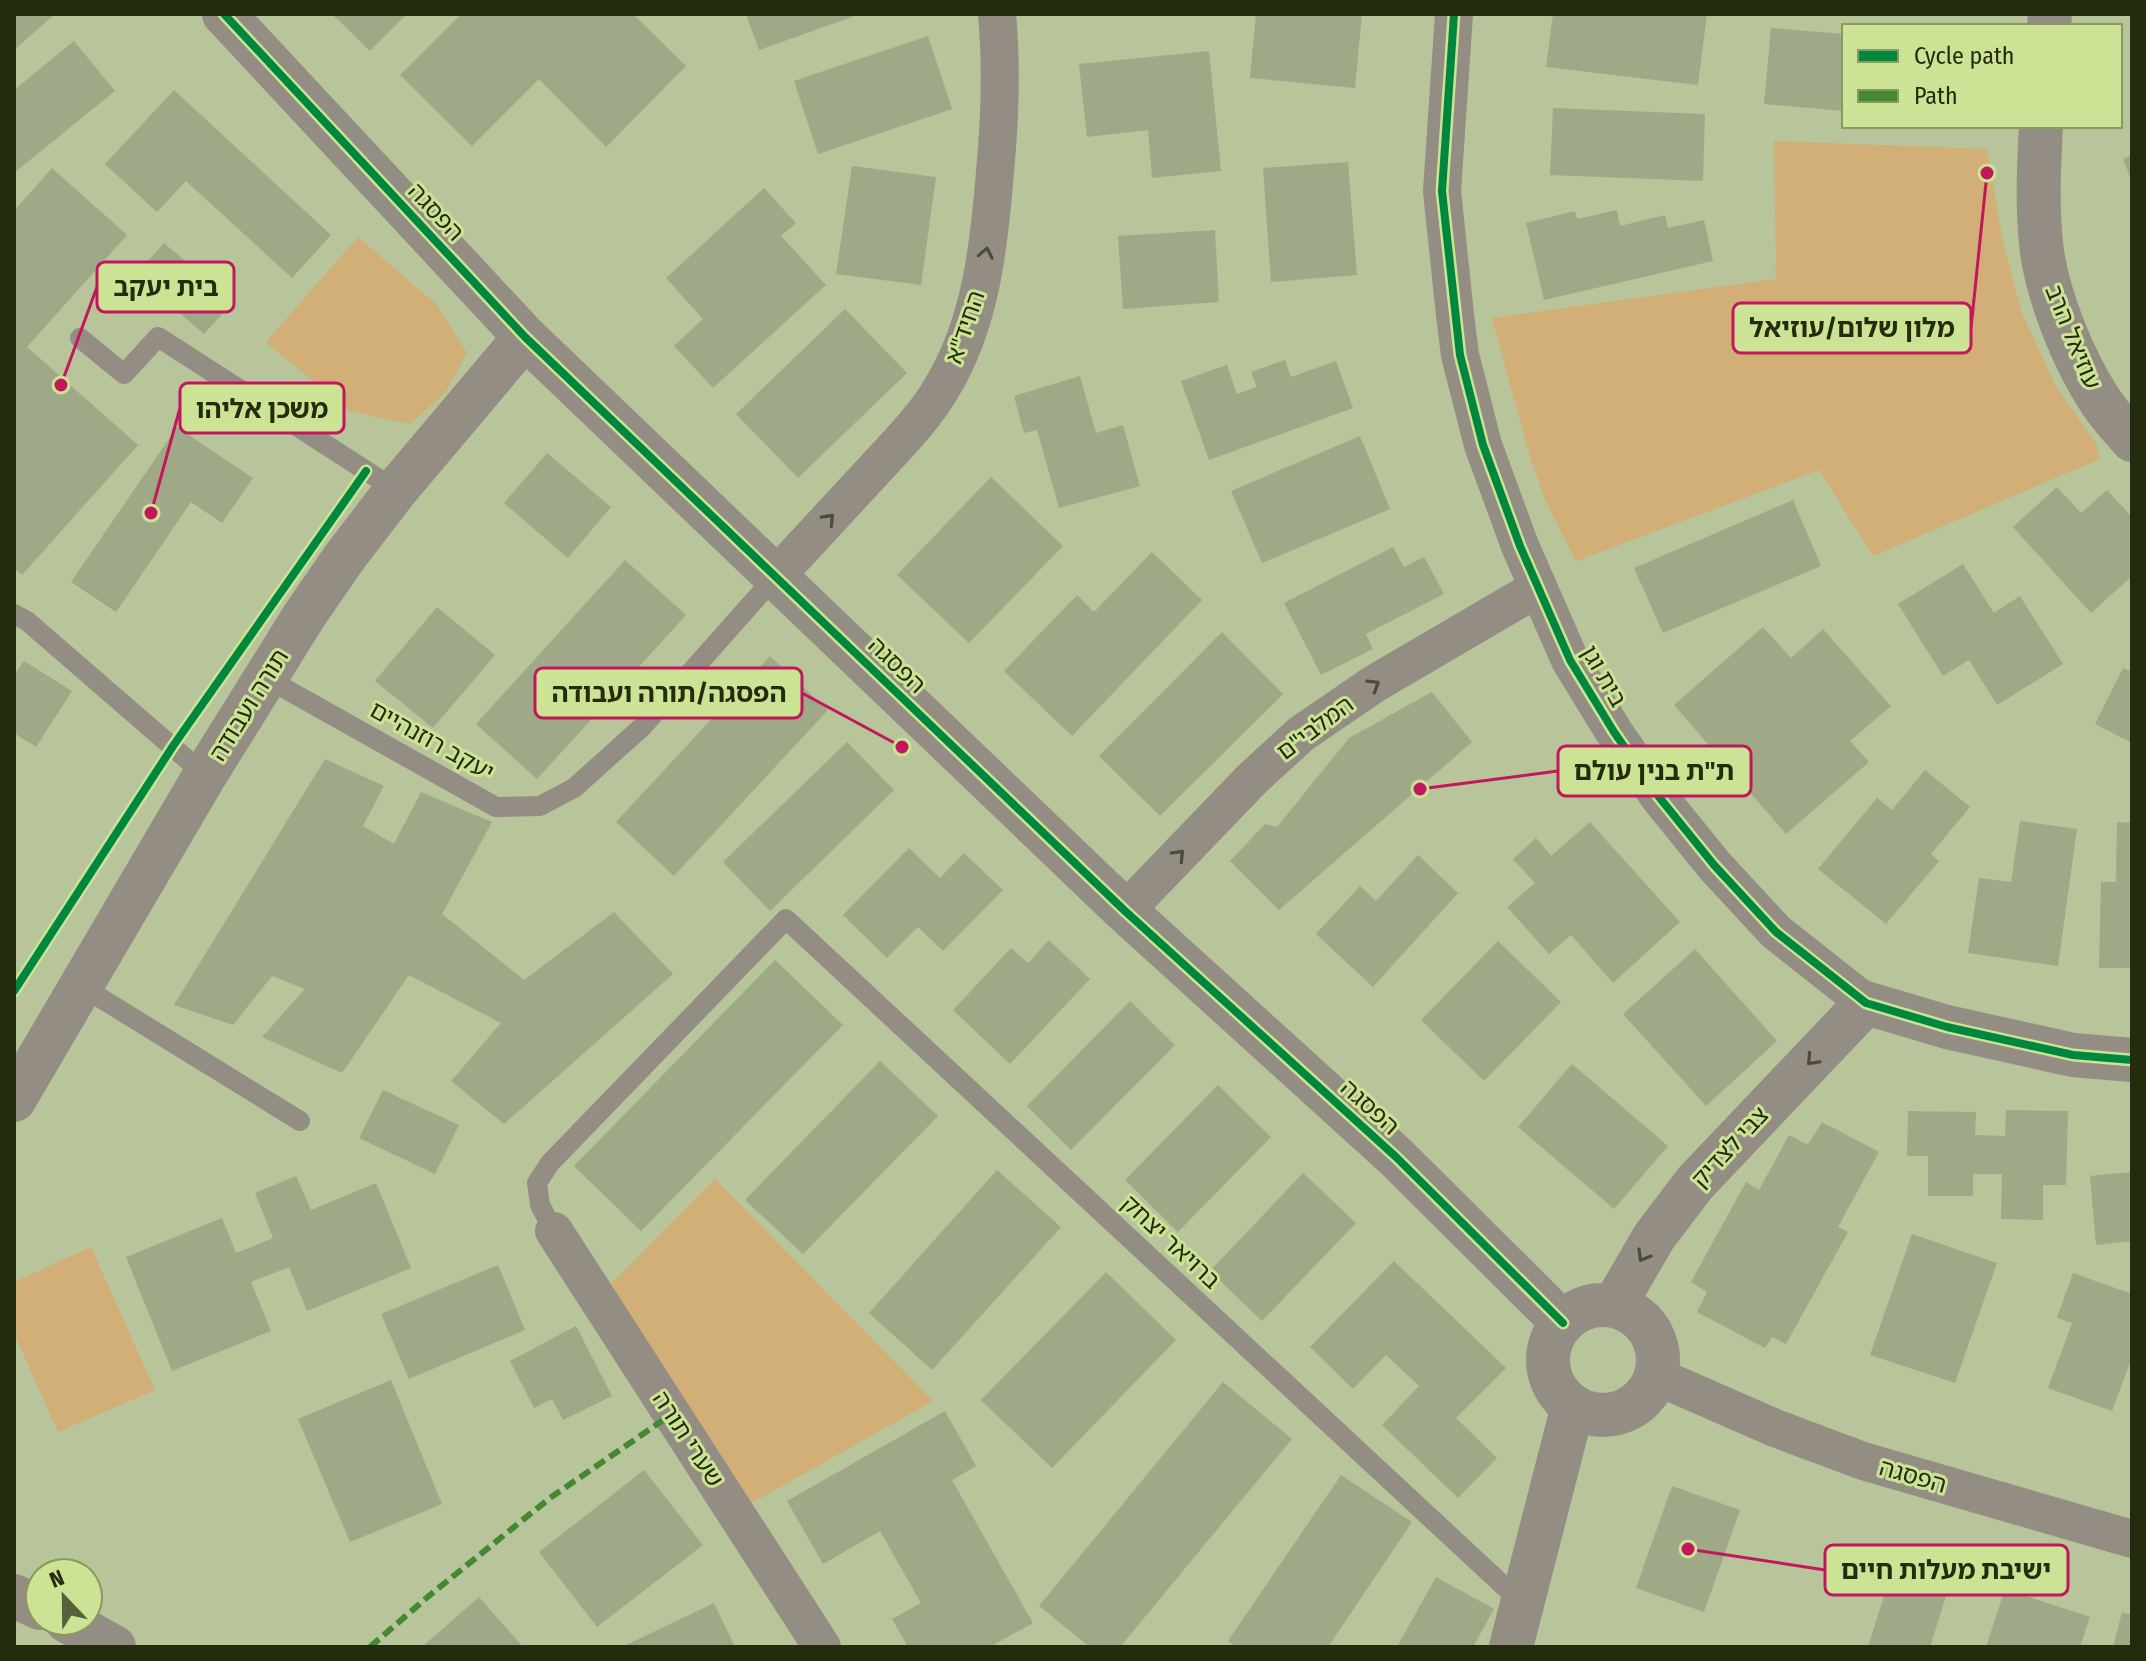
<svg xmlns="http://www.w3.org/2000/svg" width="2146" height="1661" font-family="'Fira Sans Condensed','Noto Sans Hebrew',sans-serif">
<rect width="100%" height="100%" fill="#b8c49a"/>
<!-- green -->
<path fill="#d1af76" d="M 1774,141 L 1987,149 L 2004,247 L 2022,313 L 2055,385 L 2095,442 L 2100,459 L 1873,556 L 1819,470 L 1576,561 L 1545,500 L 1530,457 L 1492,318 L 1776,279 Z
M 358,237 L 436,304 L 467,353 L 445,393 L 410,424 L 349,411 L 266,342 Z
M 715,1179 L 933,1401 L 750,1504 L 607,1288 Z
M 91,1247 L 155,1390 L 58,1432 L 14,1334 L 14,1282 Z"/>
<!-- building -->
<path fill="#9fa987" d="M 14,14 L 55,14 L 14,50 Z
M 332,14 L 407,14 L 370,51 Z
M 461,14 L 633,14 L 686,66 L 606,147 L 539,79 L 472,146 L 400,75 Z
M 746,14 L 860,14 L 759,50 Z
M 1256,14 L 1362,14 L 1355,88 L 1250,78 Z
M 1553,14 L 1707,14 L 1698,85 L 1546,67 Z
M 1771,28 L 1844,34 L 1844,111 L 1764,104 Z
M 928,36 L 952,109 L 818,154 L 794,81 Z
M 74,41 L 115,91 L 14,173 L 14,90 Z
M 1209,51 L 1221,171 L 1152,178 L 1148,130 L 1087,137 L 1079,64 Z
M 174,90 L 331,235 L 292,278 L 186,181 L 157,212 L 105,164 Z
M 1553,108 L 1705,114 L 1703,181 L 1550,175 Z
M 2132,155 L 2132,182 L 2123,159 Z
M 1348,162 L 1357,275 L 1271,282 L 1263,168 Z
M 852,166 L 936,177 L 921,285 L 836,274 Z
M 52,168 L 127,235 L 27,347 L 138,445 L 22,575 L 14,568 L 14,211 Z
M 764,188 L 796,223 L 781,236 L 826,285 L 713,388 L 674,346 L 703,319 L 666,278 Z
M 1617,210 L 1620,226 L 1665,215 L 1668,228 L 1704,220 L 1713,261 L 1544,300 L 1526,223 L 1575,211 L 1577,219 Z
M 1215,230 L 1219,302 L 1123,309 L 1118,236 Z
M 164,243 L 233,302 L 204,334 L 135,275 Z
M 845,309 L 907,373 L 798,478 L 736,414 Z
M 1285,360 L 1291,377 L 1336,361 L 1353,408 L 1209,460 L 1181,381 L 1227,365 L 1237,394 L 1257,387 L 1251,372 Z
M 1080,376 L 1096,433 L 1123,425 L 1140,486 L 1059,508 L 1037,430 L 1024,433 L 1014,396 Z
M 177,427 L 253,478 L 222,523 L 191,502 L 116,612 L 71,582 Z
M 1360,436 L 1390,509 L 1262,563 L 1231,491 Z
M 547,453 L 611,507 L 568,558 L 504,503 Z
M 991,477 L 1063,546 L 969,643 L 897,575 Z
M 2057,487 L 2081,513 L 2107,490 L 2132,517 L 2132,540 L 2130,541 L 2132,543 L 2132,576 L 2091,613 L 2013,527 Z
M 1793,500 L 1821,566 L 1663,633 L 1634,568 Z
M 1393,547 L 1404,567 L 1424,557 L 1444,594 L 1366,634 L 1373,649 L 1321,675 L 1284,603 Z
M 1152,552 L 1202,600 L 1072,736 L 1004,671 L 1077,595 L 1094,612 Z
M 625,560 L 686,615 L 537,779 L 476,724 Z
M 1963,564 L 1994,613 L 2020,596 L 2063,664 L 1997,705 L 1969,660 L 1943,676 L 1898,604 Z
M 437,607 L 495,655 L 433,728 L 375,681 Z
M 1763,627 L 1791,658 L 1823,629 L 1891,706 L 1850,741 L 1869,762 L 1786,834 L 1674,705 Z
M 1222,632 L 1283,694 L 1160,816 L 1099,756 Z
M 770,656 L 828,710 L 674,876 L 616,822 Z
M 24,661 L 72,691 L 36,747 L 14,733 L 14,675 Z
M 2123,668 L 2132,672 L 2132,743 L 2095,724 Z
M 1432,692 L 1472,742 L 1279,910 L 1230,861 L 1265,824 L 1277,827 L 1349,738 Z
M 847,742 L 894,790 L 770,911 L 723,862 Z
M 325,759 L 384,786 L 363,826 L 394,844 L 421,792 L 492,822 L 442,914 L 524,980 L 614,912 L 673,974 L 504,1124 L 451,1081 L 501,1023 L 409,975 L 342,1073 L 262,1037 L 305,989 L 272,976 L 233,1025 L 174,1005 Z
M 1925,770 L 1970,807 L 1931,854 L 1939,861 L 1886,924 L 1818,869 L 1877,798 L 1892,810 Z
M 2020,821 L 2077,829 L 2058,966 L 1968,953 L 1979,878 L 2011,882 Z
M 1590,822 L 1680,922 L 1613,983 L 1571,935 L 1549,954 L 1507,907 L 1535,883 L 1513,859 L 1536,838 L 1551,856 Z
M 2117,822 L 2132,823 L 2132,968 L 2099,968 L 2101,882 L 2116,882 Z
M 909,848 L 940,878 L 964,853 L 1003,890 L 943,951 L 918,927 L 887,958 L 843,915 Z
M 1418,855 L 1458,893 L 1373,987 L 1316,934 L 1360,886 L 1376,901 Z
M 1049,940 L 1090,979 L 1010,1064 L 953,1010 L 1011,948 L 1028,963 Z
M 1498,941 L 1561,1002 L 1484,1081 L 1421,1020 Z
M 1695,949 L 1777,1041 L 1706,1106 L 1623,1014 Z
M 775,960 L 843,1025 L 641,1231 L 574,1166 Z
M 1130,1001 L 1175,1045 L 1071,1150 L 1027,1106 Z
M 880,1061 L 938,1116 L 803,1254 L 745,1200 Z
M 1572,1064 L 1668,1146 L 1614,1209 L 1518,1127 Z
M 1218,1085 L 1271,1137 L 1178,1232 L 1125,1180 Z
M 383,1090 L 459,1125 L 435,1174 L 359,1138 Z
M 2006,1110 L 2068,1111 L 2066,1185 L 2043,1185 L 2043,1220 L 2001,1219 L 2002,1174 L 1973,1174 L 1973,1196 L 1928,1196 L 1928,1156 L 1907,1156 L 1908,1111 L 1976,1112 L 1975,1135 L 2005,1136 Z
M 1822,1122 L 1879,1152 L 1838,1227 L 1848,1232 L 1786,1344 L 1772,1337 L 1765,1348 L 1697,1312 L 1707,1292 L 1691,1282 L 1746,1182 L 1759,1190 L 1789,1135 L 1808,1145 Z
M 997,1170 L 1061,1227 L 932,1370 L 869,1313 Z
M 2132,1172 L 2132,1241 L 2096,1245 L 2090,1176 Z
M 1303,1173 L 1356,1223 L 1262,1321 L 1210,1271 Z
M 296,1176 L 311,1210 L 376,1183 L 411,1268 L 307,1311 L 289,1267 L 251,1282 L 271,1331 L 172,1371 L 126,1257 L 222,1218 L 236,1253 L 273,1238 L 255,1193 Z
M 1912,1234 L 1997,1263 L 1955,1383 L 1870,1355 Z
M 1394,1261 L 1506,1368 L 1456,1418 L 1497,1458 L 1458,1498 L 1382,1425 L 1419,1386 L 1386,1355 L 1353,1389 L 1310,1347 Z
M 498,1265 L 525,1330 L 409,1379 L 381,1314 Z
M 1106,1272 L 1176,1340 L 1052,1468 L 981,1400 Z
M 2073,1273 L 2132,1294 L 2132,1357 L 2112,1411 L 2048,1388 L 2072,1323 L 2057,1318 Z
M 576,1326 L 612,1396 L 563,1420 L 552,1399 L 534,1408 L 510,1361 Z
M 391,1380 L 442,1504 L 350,1542 L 298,1419 Z
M 1223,1382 L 1292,1439 L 1120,1647 L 1090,1647 L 1039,1606 Z
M 945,1411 L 976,1466 L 952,1480 L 1033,1623 L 990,1647 L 908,1647 L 892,1619 L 921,1603 L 880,1531 L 823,1564 L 787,1501 Z
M 644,1470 L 703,1545 L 597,1627 L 539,1552 Z
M 1341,1475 L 1412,1522 L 1328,1647 L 1237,1647 L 1228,1641 Z
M 1672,1486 L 1740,1510 L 1704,1612 L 1636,1588 Z
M 1900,1546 L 1956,1564 L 1930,1647 L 1868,1647 Z
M 1436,1577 L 1494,1609 L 1473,1647 L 1397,1647 Z
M 2005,1589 L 2090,1617 L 2080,1647 L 1986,1647 Z
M 479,1597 L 523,1647 L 422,1647 Z
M 714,1603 L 735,1647 L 622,1647 Z
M 2122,1612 L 2132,1615 L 2132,1647 L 2113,1647 Z"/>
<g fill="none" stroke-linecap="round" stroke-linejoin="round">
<!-- service -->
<path stroke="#938d84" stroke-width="20" d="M 80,338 L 124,374 L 158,337 L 396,490
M 14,614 L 27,621 L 205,775
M 266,678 L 496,807 L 540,806 L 574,788 L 642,727 L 776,576
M 81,986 L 300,1121
M 554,1231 L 540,1205 L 537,1183 L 550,1163 L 786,919 L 1521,1602"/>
<!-- minor -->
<path stroke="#938d84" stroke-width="38" d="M 1454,14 L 1442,191 L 1455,315 L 1460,355 L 1483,445 L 1520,546 L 1570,660 L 1614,732 L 1659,797 L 1714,865 L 1776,932 L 1866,1003
M 776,576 C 809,540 842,505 875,469 C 898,444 924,418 941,389 C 981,324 989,246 995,172 C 1000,119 1002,67 997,14
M 1125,911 L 1252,779 L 1301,734 L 1374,684 L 1538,588
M 554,1231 L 822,1647
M 1656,1376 L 1775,1428 L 1863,1461 L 2132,1539"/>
<!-- tertiary -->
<path stroke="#938d84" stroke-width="44" d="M 224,14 L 525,337 L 1125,911 L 1396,1157 L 1563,1323
M 2049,26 L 2050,14
M 2041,126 C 2039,164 2037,204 2041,243 C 2046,293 2073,360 2101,402 C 2110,416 2122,428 2132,440
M 14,1100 L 205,775 L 304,616 L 344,558 L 396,490 L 525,337
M1548 1360a55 55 0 1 1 110 0a55 55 0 1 1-110 0Z
M 1614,1306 L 1654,1237 L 1695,1183 L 1866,1003 L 1947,1027 L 2073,1055 L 2132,1060
M 14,1596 L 40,1608
M 67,1621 L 114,1647
M 1511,1647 L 1573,1406"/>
<!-- quiet -->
<path stroke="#458832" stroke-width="6" stroke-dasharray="12 6" stroke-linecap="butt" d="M 370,1647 L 430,1595 L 550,1498 L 672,1414"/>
<defs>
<path id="cycleway" d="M 224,14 L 525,337 L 1125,911 L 1396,1157 L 1563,1323
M 1454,14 L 1442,191 L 1460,355 L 1483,445 L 1520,546 L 1570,660 L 1614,732 L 1659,797 L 1714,865 L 1776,932 L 1866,1003 L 1947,1027 L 2073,1055 L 2132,1060
M 14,991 L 173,746 L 366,471"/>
</defs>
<!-- cycleway casing -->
<use href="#cycleway" stroke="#cce395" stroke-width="13"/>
<!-- cycleway -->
<use href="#cycleway" stroke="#00873e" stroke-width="8"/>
</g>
<!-- one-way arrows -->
<defs><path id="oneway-chevron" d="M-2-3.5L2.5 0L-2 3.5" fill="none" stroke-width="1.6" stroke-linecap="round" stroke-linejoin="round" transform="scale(2)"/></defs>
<g stroke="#4a4e36">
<use href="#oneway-chevron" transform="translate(986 253) rotate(-79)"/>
<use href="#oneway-chevron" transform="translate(829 519) rotate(-47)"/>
<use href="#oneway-chevron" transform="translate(1374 685) rotate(-32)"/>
<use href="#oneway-chevron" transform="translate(1179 855) rotate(-46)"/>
<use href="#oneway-chevron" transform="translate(1812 1060) rotate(133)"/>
<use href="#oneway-chevron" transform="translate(1643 1256) rotate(120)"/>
</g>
<g text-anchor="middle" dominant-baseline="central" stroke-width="6" stroke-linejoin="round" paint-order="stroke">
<!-- street labels -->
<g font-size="24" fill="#232c0c" stroke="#cce395">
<text transform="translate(436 212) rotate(47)">הפסגה</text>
<text transform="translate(965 327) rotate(-71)">החיד"א</text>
<text transform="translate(2073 337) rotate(68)">עוזיאל הרב</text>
<text transform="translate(897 665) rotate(44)">הפסגה</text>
<text transform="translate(1604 676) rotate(60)">בית וגן</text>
<text transform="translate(249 705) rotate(-58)">תורה ועבודה</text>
<text transform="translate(1315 728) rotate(-37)">המלבי"ם</text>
<text transform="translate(432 741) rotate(29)">יעקב רוזנהיים</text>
<text transform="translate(1370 1107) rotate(42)">הפסגה</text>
<text transform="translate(1730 1147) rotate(-47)">צבי לצדיק</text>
<text transform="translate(1171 1242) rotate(43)">ברויאר יצחק</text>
<text transform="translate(688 1439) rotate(57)">שערי תורה</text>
<text transform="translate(1913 1476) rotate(16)">הפסגה</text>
</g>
</g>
<!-- callouts -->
<path fill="none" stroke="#c2185b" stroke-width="3" d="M61 385L97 287M1987 173L1971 328M151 513L180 408M902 747L802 693M1420 789L1558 771M1688 1549L1825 1570"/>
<g fill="#c2185b" stroke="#cce395" stroke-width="3">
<circle cx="61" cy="385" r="8"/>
<circle cx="1987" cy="173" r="8"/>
<circle cx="151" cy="513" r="8"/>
<circle cx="902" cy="747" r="8"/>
<circle cx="1420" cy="789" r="8"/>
<circle cx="1688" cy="1549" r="8"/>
</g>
<g fill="#cce395" stroke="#c2185b" stroke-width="3">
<rect x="97" y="262" width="137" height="50" rx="8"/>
<rect x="1733" y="303" width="238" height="50" rx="8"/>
<rect x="180" y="383" width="164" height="50" rx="8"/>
<rect x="535" y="668" width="267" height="50" rx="8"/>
<rect x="1558" y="746" width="193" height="50" rx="8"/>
<rect x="1825" y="1545" width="243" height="50" rx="8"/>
</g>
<g font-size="26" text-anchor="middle" font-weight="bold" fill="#232c0c">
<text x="166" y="296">בית יעקב</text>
<text x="1852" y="337">מלון שלום/עוזיאל</text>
<text x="262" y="418">משכן אליהו</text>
<text x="669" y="702">הפסגה/תורה ועבודה</text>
<text x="1654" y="780">ת"ת בנין עולם</text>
<text x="1946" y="1579">ישיבת מעלות חיים</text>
</g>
<!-- border -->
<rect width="2146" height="1661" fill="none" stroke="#232c0c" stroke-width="32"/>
<!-- legend -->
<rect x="1842" y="24" width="280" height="104" fill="#cce395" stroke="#889a5e" stroke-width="2"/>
<rect x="1858" y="50" width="40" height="12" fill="#00873e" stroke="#889a5e" stroke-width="2"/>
<text x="1914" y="64" font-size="24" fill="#232c0c">Cycle path</text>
<rect x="1858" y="90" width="40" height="12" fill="#458832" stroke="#889a5e" stroke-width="2"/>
<text x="1914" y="104" font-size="24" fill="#232c0c">Path</text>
<!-- north arrow -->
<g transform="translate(64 1597) rotate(338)"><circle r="38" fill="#cce395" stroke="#889a5e" stroke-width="2"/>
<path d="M0-6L14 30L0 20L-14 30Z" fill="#57613e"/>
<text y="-12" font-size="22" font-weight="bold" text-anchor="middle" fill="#232c0c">N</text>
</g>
</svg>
